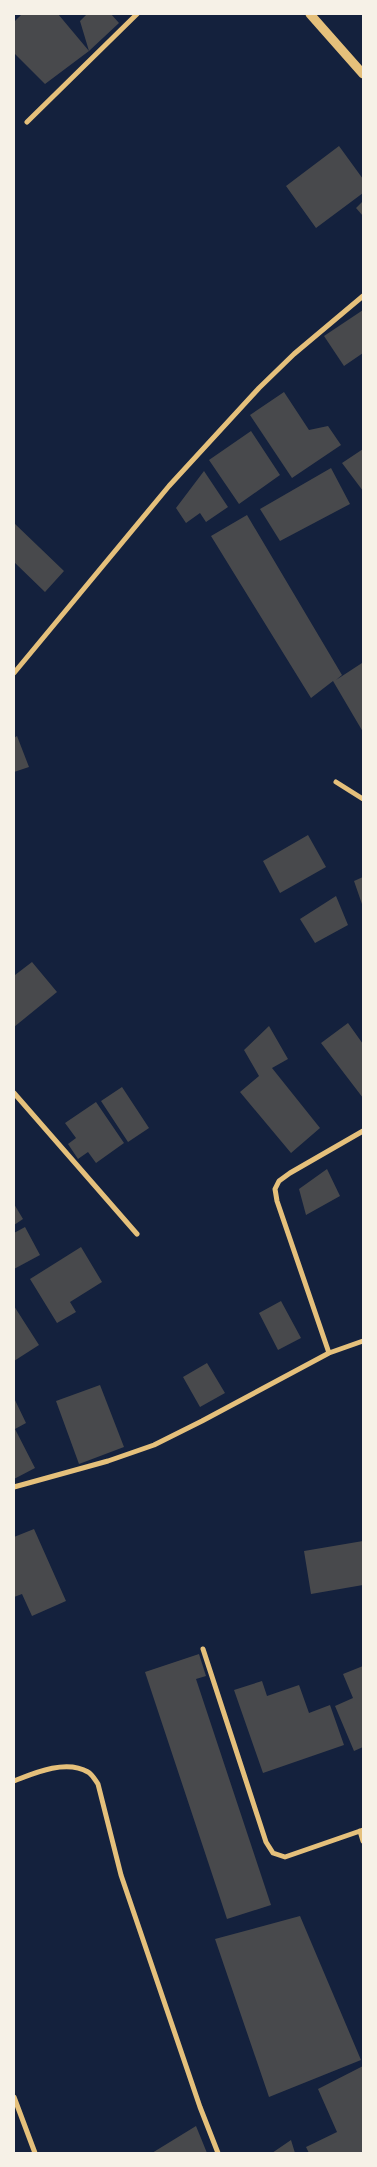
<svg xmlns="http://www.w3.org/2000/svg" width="377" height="2167" font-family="Cabin,sans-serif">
<rect width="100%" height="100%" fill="#14213d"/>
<!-- building -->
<path fill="#48494c" d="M 22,14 L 58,14 L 89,51 L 80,21 L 87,14 L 111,14 L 119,23 L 89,51 L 45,84 L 14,53 L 14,22 Z
M 339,146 L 363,179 L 363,193 L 316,228 L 286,186 Z
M 363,201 L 363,216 L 356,208 Z
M 363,310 L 363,353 L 344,366 L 324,336 Z
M 284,392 L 309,430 L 328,426 L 341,445 L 292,478 L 250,415 Z
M 251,431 L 280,475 L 239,504 L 209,460 Z
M 363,449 L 363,491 L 342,463 Z
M 331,468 L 350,504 L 280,541 L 260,509 Z
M 204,471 L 228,507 L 206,522 L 200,513 L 186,523 L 176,508 Z
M 247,515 L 342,675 L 336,680 L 362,663 L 363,665 L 363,732 L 333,681 L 311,698 L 211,536 Z
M 14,523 L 64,571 L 45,592 L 14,562 Z
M 17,736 L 29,767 L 14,772 L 14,738 Z
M 308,835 L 326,867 L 280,893 L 263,861 Z
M 363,877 L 363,907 L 354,881 Z
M 336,896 L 348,925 L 315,943 L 300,919 Z
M 32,962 L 57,992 L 14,1027 L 14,974 L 15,975 Z
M 348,1023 L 363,1044 L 363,1098 L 321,1043 Z
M 269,1026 L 288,1059 L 272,1068 L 320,1128 L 291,1153 L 240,1092 L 259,1076 L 244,1050 Z
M 122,1087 L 149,1128 L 128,1142 L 101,1101 Z
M 96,1102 L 124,1143 L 96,1163 L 88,1152 L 78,1159 L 68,1144 L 76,1138 L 65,1123 Z
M 327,1169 L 340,1196 L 306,1215 L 299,1189 Z
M 14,1204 L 23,1219 L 14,1225 Z
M 25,1227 L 40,1255 L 14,1269 L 14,1233 Z
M 81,1247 L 102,1282 L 70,1302 L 76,1312 L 57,1323 L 30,1279 Z
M 281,1301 L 301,1338 L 278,1350 L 259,1313 Z
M 14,1306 L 39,1345 L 14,1361 Z
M 207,1363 L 225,1393 L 200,1407 L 183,1377 Z
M 100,1385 L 124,1447 L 79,1464 L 56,1401 Z
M 14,1398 L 26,1423 L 15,1429 L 35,1468 L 14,1479 Z
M 34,1529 L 66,1601 L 32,1616 L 22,1594 L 14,1597 L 14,1537 Z
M 363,1541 L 363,1585 L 311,1594 L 304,1551 Z
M 199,1654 L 206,1676 L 196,1679 L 271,1905 L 227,1919 L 145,1672 Z
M 363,1666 L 363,1747 L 354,1751 L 335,1706 L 353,1698 L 343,1674 Z
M 262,1681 L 267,1696 L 299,1685 L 309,1713 L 330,1705 L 344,1745 L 263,1773 L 234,1690 Z
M 300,1916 L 361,2060 L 269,2097 L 215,1939 Z
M 363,2066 L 363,2153 L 309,2153 L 306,2147 L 337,2132 L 318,2089 Z
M 196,2126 L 207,2153 L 152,2153 Z
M 291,2140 L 295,2153 L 272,2153 Z"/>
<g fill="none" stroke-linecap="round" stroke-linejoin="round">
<!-- minor -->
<path stroke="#e5c07b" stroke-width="5" d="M 27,122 L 137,14
M 14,673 L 169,486 L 259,388 L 294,354 L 363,296
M 336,782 L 363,799
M 14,1093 L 137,1234
M 329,1353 L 277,1201 L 275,1189 L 279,1181 L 290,1173 L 363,1131
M 14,1487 L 108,1461 L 154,1445 L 202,1421 L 329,1353 L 363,1341
M 203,1649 L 266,1842 L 273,1853 L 285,1857 L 363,1830
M 14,1781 C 34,1773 66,1759 88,1772 C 92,1774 95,1780 98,1784 L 121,1875 L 200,2107 L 218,2153
M 360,1831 L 363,1841
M 14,2097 L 35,2153"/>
<!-- tertiary -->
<path stroke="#e5c07b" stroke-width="9" d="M 310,14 L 363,74"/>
</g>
<!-- border -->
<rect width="377" height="2167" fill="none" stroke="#f6f1e7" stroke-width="30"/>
</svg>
